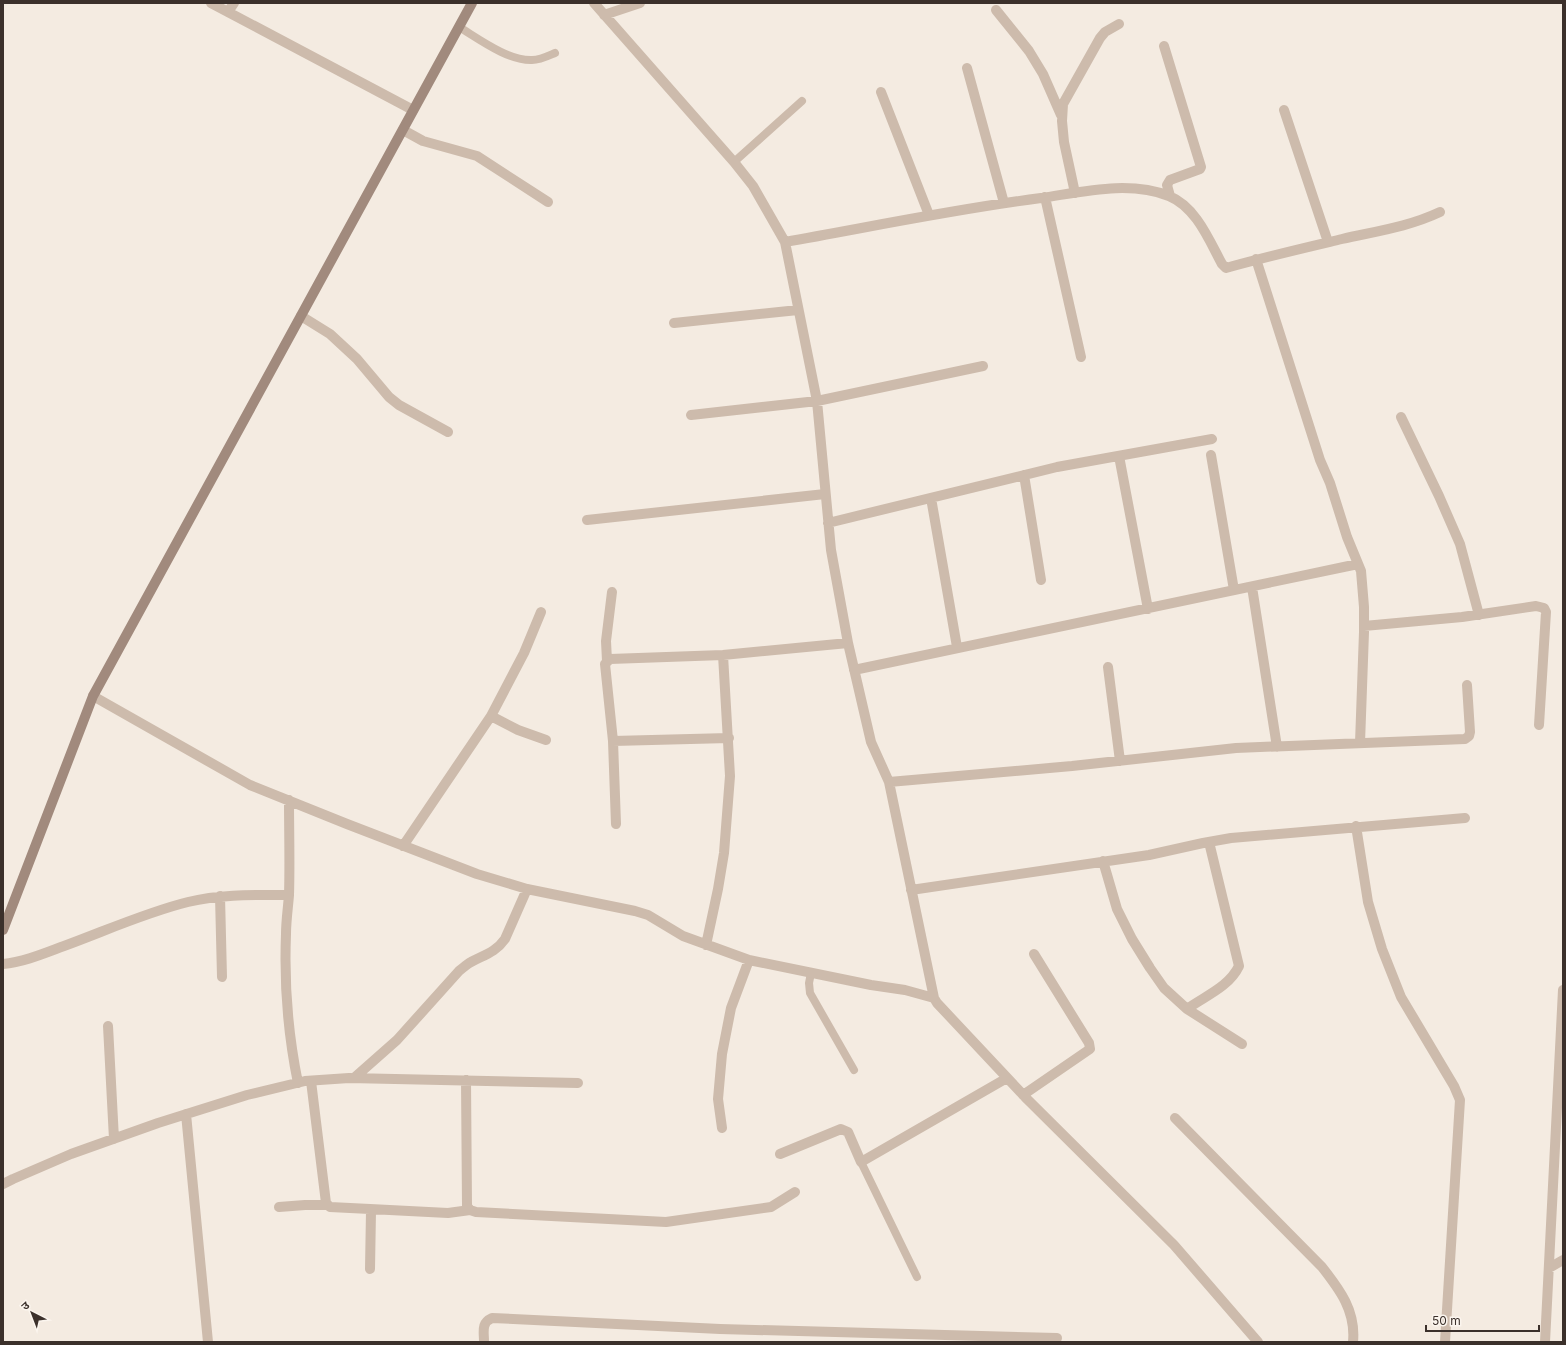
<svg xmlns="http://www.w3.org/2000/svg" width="1566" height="1345" font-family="Inter,'Noto Sans Devanagari',sans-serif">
<rect width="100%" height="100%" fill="#f4ebe1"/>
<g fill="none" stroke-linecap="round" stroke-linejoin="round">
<!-- lane -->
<path stroke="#cdbbac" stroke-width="8" d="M 459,27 C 479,39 508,61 532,60 C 540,60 548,56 555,53
M 734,162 L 802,101
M 811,973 L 809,983 L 810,993 L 854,1070
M 861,1162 L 917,1277"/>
<!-- street -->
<path stroke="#cdbbac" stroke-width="10" d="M 211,3 L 413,110
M 594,3 L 734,162 L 753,186 L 785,242 L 817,401 L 831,550 L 848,643 L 871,742 L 889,782 L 934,998 L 937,1003 L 1027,1099 L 1174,1245 L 1258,1342
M 996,10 L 1029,51 L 1043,74 L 1061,115
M 228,12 L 234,3
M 604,15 L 640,3
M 1164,46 L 1201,167 L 1200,169 L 1170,180 L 1167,185 L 1170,196
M 967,68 L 1004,203
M 881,92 L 929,215
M 1284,110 L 1328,242
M 403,130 L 423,141 L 477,156 L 548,202
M 1075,193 L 1064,142 L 1062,121 L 1063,104 L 1100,38 L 1105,32 L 1119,24
M 1045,197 L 1081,357
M 785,242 C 870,227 955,209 1041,198 C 1082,192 1129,180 1169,196 C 1196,207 1209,240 1222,264 L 1226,268 C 1265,257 1304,248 1342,239 C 1377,231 1408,227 1440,212
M 1256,259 L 1320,460 L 1330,483 L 1347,537 L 1361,571 L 1364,607 L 1364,632 L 1360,743
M 301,316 L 330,334 L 357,359 L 389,397 L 399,405 L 448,432
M 674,323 L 798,310
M 691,415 L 817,401 L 983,366
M 1401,417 L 1439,496 L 1460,544 L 1479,615
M 1211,455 L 1234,590
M 1119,456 L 1148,609
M 1024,475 L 1041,580
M 931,498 L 957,647
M 587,520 L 825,494
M 828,523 L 1057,467 L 1212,439
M 1252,587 L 1277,747
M 1364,626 L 1462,617 L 1536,606 L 1544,608 L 1546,612 L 1539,725
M 607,661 L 606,641 L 612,592
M 1108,667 L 1120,761
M 854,670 L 1358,564
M 93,696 L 250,785 L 347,824 L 477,874 L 527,889 L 635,911 L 648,915 L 683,936 L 749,960 L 871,985 L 905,990 L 934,998
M 491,716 L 518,730 L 546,740
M 613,741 L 729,738
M 889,782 L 1072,766 L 1236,748 L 1465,739 L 1469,736 L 1470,732 L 1467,685
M 289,800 C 289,832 290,864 289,895 C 288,908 286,921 286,934 C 284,984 288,1034 298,1083
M 616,824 L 613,741 L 605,664 L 610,659 L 723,655 L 848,643
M 1356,826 L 1368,902 L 1382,949 L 1401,997 L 1454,1086 L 1460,1100 L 1445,1342
M 403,846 L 491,716 L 524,653 L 541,612
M 1103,861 L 1117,909 L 1132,939 L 1150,968 L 1164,988 L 1187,1009 L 1242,1044
M 911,890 L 1149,855 L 1203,843 L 1231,838 L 1465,818
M 220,896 L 222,977
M 706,945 L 718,889 L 724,853 L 730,776 L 723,655
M 3,964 C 24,962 45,953 64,946 C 105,931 147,912 188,902 C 221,894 255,895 289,895
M 1187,1009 C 1205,996 1229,987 1239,966 L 1209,842
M 108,1026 L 114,1139
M 354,1078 L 397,1040 L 459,971 C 463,968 467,964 471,962 C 484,955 496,952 505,939 L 527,889
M 466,1080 L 467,1206 L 470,1210 L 476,1212 L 666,1222 L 771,1207 L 795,1192
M 311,1081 L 326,1203 L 330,1207 L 370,1209 L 371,1211 L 370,1269
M 1023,1095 L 1090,1049 L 1089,1043 L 1034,954
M 186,1114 L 208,1342
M 1175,1118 L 1322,1267 C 1340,1290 1356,1311 1353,1342
M 722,1128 L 718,1099 L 722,1054 L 731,1008 L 749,960
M 780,1154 L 841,1129 L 848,1132 L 861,1162 L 1007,1078
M 3,1184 L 13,1179 L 71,1154 L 158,1123 L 247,1095 L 305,1081 L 349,1078 L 578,1083
M 279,1207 L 305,1205 L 327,1205
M 370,1209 L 448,1213 L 470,1210
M 1549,1268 L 1563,1260
M 484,1342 C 484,1331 481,1323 492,1318 L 720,1329 L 1057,1338
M 1545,1342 L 1563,990"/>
<!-- secondary -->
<path stroke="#a18a7d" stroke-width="10" d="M 3,930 L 93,696 L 472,3"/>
</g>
<!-- border -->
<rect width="1566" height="1345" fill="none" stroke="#3b302b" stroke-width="8"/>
<!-- north arrow -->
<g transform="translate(32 1313) rotate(318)" stroke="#fbf5ee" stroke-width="3" paint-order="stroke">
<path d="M0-3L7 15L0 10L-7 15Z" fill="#3b302b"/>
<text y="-6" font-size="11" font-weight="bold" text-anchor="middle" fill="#3b302b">उ</text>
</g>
<!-- scale -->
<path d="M1426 1325v6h113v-6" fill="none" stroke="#3b302b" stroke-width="2"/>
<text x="1432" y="1325" font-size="12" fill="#3b302b" stroke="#fbf5ee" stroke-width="3" paint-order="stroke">50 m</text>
</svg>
